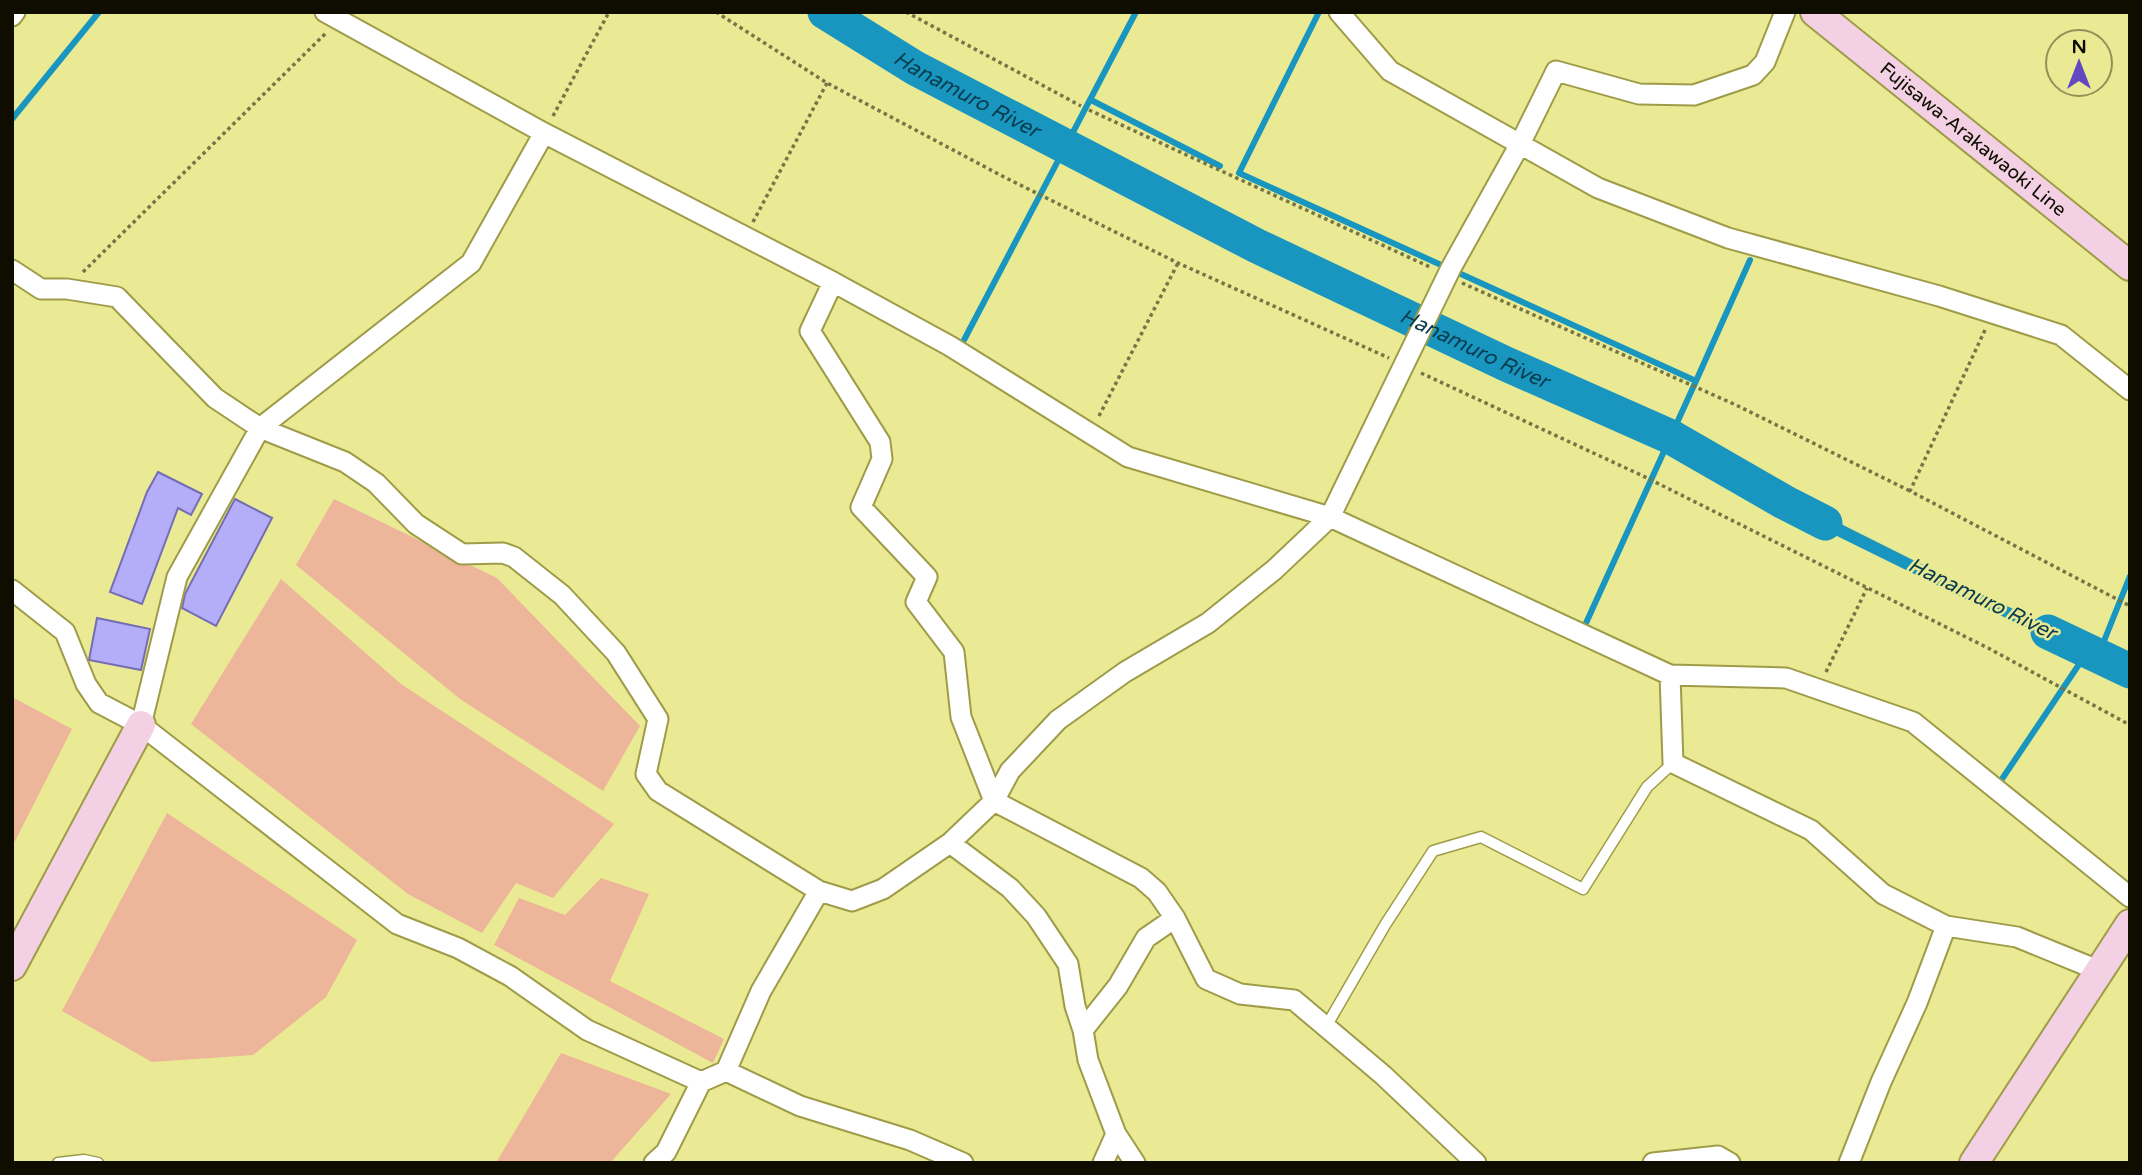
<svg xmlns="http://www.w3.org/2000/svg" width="2142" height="1175" font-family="'Varela Round',sans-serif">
<rect width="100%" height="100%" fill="#eae994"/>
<!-- green -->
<path fill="#edb599" d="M 334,499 L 497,578 L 640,726 L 603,791 L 460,699 L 296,565 Z
M 281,579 L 401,684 L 614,824 L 553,898 L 516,883 L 482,933 L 408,894 L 191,724 Z
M 12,697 L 72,729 L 12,847 Z
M 167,813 L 357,940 L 326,997 L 253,1055 L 152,1062 L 62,1011 Z
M 601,878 L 649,894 L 610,981 L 724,1039 L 713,1063 L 494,945 L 519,898 L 565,915 Z
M 561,1053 L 671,1094 L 610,1163 L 496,1163 Z"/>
<!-- water -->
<path fill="#1896c0" d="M 1787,497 L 1975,591 L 2090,645 L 2089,656 L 1969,601 L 1780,508 Z
M 2096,650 L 2130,666 L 2130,678 L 2095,661 Z"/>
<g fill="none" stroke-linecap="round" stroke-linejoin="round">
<!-- stream -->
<path stroke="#1896c0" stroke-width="6" d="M 1319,12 L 1239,173 L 1696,381 L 1586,623
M 1091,100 L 1220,166
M 12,119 L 99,12
M 964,340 L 1136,12
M 1696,381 L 1750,260
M 2098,656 L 2130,576
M 2002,779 L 2088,651"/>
<!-- river -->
<g stroke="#1896c0" stroke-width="35">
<path id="s1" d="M 825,12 L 915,68 L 1257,246 L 1506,364 L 1671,437 L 1784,502 L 1825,523"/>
<path d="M 2048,632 L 2130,671"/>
</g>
</g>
<!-- building -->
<path fill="#b4aef9" stroke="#746db3" stroke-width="2" d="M 158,472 L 202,494 L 191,515 L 178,508 L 142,604 L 110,592 L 147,492 Z
M 235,499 L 272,518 L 216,626 L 182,608 L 185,594 Z
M 97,618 L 150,629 L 141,670 L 89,660 Z"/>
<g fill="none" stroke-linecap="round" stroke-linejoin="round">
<defs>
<path id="lane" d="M 1327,1025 L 1385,925 L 1433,851 L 1481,837 L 1583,889 L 1647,787 L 1673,763
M 58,1163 L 84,1160 L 98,1163"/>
<path id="street" d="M 325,12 L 544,133 L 833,282 L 950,346 L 1128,457 L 1330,517 L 1670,675 L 1786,678 L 1913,722 L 2130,897
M 1339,12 L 1390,71 L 1598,188 L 1728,238 L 1939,296 L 2061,335 L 2130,390
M 12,16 L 15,12
M 12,270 L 41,289 L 67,289 L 117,297 L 215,398 L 260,428 L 345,462 L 376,483 L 416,524 L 462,554 L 503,553 L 514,557 L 562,595 L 616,653 L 658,719 L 646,774 L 658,791 L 819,891 L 852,901 L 883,889 L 950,843 L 994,801 L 1010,771 L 1058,720 L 1125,672 L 1208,623 L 1274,570 L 1330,517 L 1451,268 L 1520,144 L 1556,71 L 1639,94 L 1694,95 L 1753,75 L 1765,62 L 1785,12
M 833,282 L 810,331 L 880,442 L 882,459 L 861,507 L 927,577 L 916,602 L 954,652 L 961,717 L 994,801 L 1141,878 L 1157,892 L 1175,918 L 1206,979 L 1240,994 L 1294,1000 L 1383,1075 L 1476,1163
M 12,590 L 65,632 L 86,684 L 99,703 L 141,725 L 397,924 L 458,948 L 510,976 L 587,1030 L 701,1082 L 666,1152 L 654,1163
M 1670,675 L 1673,763 L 1811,830 L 1883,894 L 1946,926 L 2017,937 L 2100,971
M 141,725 L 177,577 L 260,428 L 471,263 L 544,133
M 950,843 L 1010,888 L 1036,916 L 1068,964 L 1075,1006 L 1083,1030
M 726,1071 L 800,1106 L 910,1140 L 963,1163
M 701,1082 L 726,1071 L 761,991 L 819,891
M 1116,1134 L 1135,1163
M 1103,1163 L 1116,1134 L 1088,1060 L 1083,1030 L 1118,986 L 1146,938 L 1175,918
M 1653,1163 L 1718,1156 L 1730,1163
M 1849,1163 L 1881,1082 L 1917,1003 L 1946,926"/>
<g id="secondary">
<path id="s2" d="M 1815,12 L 2130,266"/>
<path d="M 12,966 L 141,725"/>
<path d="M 1974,1163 L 2130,924"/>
</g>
</defs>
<!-- lane casing -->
<use href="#lane" stroke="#9e9c48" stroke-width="13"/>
<!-- street casing -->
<use href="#street" stroke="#9e9c48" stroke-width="23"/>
<!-- secondary casing -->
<use href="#secondary" stroke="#9e9c48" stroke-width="32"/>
<!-- path -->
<path stroke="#767546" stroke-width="3.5" stroke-dasharray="3.5 3.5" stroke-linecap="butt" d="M 716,12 L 827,83 L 1004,177 L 1178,263 L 1389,358
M 906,12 L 1081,106
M 1089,110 L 1430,267
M 553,116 L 609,12
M 753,222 L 827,83
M 83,272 L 327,32
M 1462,283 L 1736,405 L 1910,491
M 1985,330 L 1910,491 L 2130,606
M 1421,373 L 1643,476 L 1988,648 L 2130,725
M 1099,416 L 1178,263
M 1826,672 L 1867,588"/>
<!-- lane -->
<use href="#lane" stroke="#fff" stroke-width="10"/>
<!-- street -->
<use href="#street" stroke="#fff" stroke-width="19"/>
<!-- secondary -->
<use href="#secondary" stroke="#f3d0e3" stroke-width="28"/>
</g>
<g text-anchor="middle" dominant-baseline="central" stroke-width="5" stroke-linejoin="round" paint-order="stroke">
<!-- street labels -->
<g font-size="19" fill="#0e0d00" stroke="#eae994">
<text stroke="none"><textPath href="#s2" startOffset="203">Fujisawa-Arakawaoki Line</textPath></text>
</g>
<!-- water labels -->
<g font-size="21" font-style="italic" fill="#0a3c4d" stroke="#eae994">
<text stroke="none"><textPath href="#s1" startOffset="164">Hanamuro River</textPath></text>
<text stroke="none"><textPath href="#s1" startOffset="732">Hanamuro River</textPath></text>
<text transform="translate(1982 599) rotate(26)">Hanamuro River</text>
</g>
</g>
<!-- border -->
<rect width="2142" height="1175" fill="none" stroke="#0e0d00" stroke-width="28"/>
<!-- north arrow -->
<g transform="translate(2079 63)"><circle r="33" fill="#eae994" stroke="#929159" stroke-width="2"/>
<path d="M0-5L12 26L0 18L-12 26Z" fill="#6249c2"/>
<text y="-10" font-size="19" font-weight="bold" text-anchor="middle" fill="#0e0d00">N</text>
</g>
</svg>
